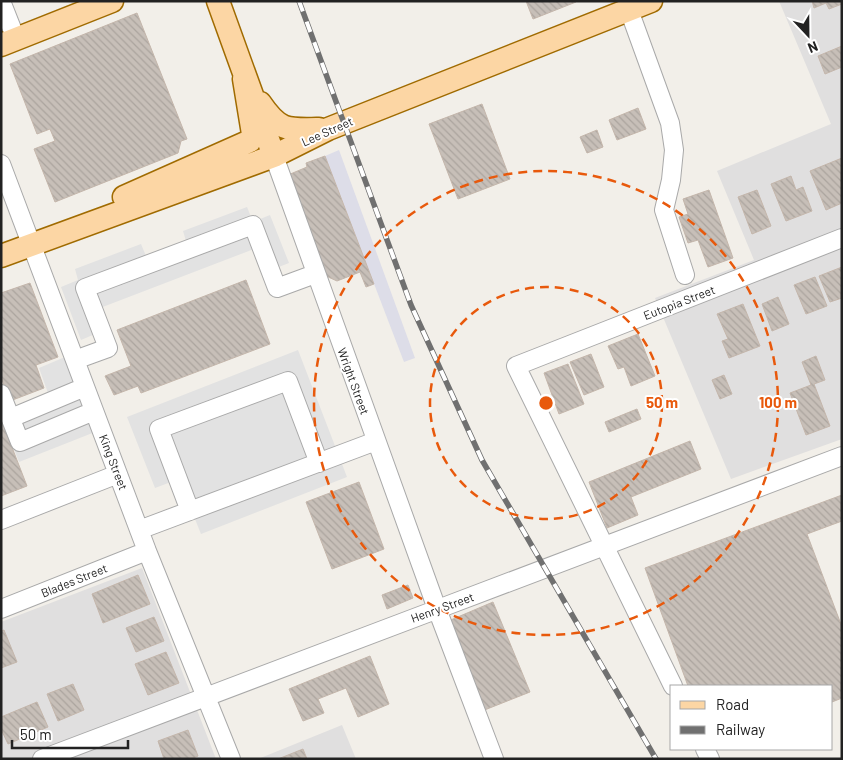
<svg xmlns="http://www.w3.org/2000/svg" width="843" height="760" font-family="Barlow,sans-serif">
<defs>
<pattern id="building-back-hatch" width="6" height="6" patternUnits="userSpaceOnUse" patternTransform="scale(1.25)"><rect width="6" height="6" fill="#c7bfb8"/><path d="M-1 5l2 2M0 0l6 6M5-1l2 2" fill="none" stroke="#aba49e"/></pattern>
</defs>
<rect width="100%" height="100%" fill="#f2efe9"/>
<!-- residential -->
<path fill="#e0dfdf" d="M 779,1 L 842,1 L 842,439 L 731,479 L 655,298 L 754,260 L 717,171 L 831,124 Z
M 142,568 L 216,759 L 1,759 L 1,622 Z
M 342,725 L 356,759 L 258,759 Z"/>
<!-- parking -->
<path fill="#e2e2e2" d="M 247,207 L 253,222 L 270,215 L 289,263 L 276,268 L 267,244 L 87,313 L 95,334 L 81,340 L 61,287 L 78,280 L 75,269 L 141,244 L 146,256 L 186,241 L 183,231 Z
M 298,350 L 347,477 L 201,534 L 179,479 L 155,488 L 127,417 Z
M 65,357 L 95,432 L 19,462 L 1,416 L 10,408 L 48,393 L 39,368 Z"/>
<!-- plaza -->
<path fill="#dddde8" d="M 339,150 L 415,358 L 404,362 L 325,156 Z"/>
<!-- building -->
<path fill="url(#building-back-hatch)" stroke="#c4b6ab" d="M 526,1 L 575,1 L 576,2 L 533,19 Z
M 812,1 L 842,1 L 842,4 L 829,9 L 826,3 L 814,8 Z
M 137,13 L 187,139 L 181,141 L 178,153 L 55,202 L 34,149 L 55,141 L 50,129 L 37,134 L 10,64 Z
M 842,46 L 842,67 L 825,74 L 818,56 Z
M 482,104 L 510,179 L 458,199 L 429,124 Z
M 638,108 L 646,129 L 617,140 L 609,120 Z
M 597,130 L 603,147 L 587,153 L 580,137 Z
M 325,156 L 374,284 L 366,287 L 360,272 L 337,281 L 326,276 L 288,175 L 307,167 L 306,163 Z
M 842,158 L 842,203 L 826,210 L 810,171 Z
M 791,176 L 796,190 L 803,187 L 812,211 L 786,221 L 771,184 Z
M 709,190 L 733,258 L 708,267 L 698,240 L 688,243 L 679,217 L 688,214 L 683,199 Z
M 757,190 L 771,226 L 752,234 L 738,197 Z
M 842,267 L 842,298 L 830,302 L 819,276 Z
M 815,277 L 827,306 L 806,314 L 794,285 Z
M 246,280 L 270,344 L 141,393 L 138,386 L 114,395 L 105,376 L 131,366 L 117,330 Z
M 30,283 L 58,357 L 36,365 L 44,388 L 10,401 L 1,377 L 1,293 Z
M 778,297 L 789,324 L 772,331 L 762,304 Z
M 743,304 L 760,346 L 729,358 L 722,341 L 728,339 L 717,314 Z
M 638,334 L 655,376 L 631,386 L 624,367 L 618,369 L 608,346 Z
M 591,354 L 604,387 L 584,395 L 570,362 Z
M 816,356 L 825,380 L 814,384 L 830,426 L 806,435 L 790,393 L 811,385 L 802,362 Z
M 568,364 L 584,404 L 559,414 L 544,373 Z
M 724,375 L 732,394 L 720,399 L 712,380 Z
M 637,409 L 641,419 L 609,432 L 605,422 Z
M 1,419 L 27,486 L 1,496 Z
M 690,441 L 701,469 L 631,497 L 638,515 L 607,528 L 589,482 Z
M 359,482 L 384,549 L 332,569 L 306,502 Z
M 842,495 L 842,521 L 807,534 L 842,627 L 842,698 L 832,702 L 832,686 L 688,686 L 645,568 Z
M 138,575 L 150,604 L 103,623 L 92,594 Z
M 408,585 L 413,598 L 387,609 L 382,595 Z
M 493,602 L 530,692 L 482,711 L 446,622 Z
M 154,617 L 164,641 L 136,652 L 126,628 Z
M 4,630 L 17,662 L 1,668 L 1,631 Z
M 166,652 L 179,683 L 148,695 L 135,664 Z
M 370,656 L 389,704 L 358,717 L 346,688 L 318,699 L 324,713 L 303,721 L 289,689 Z
M 73,684 L 84,710 L 58,721 L 47,694 Z
M 37,702 L 48,727 L 8,744 L 1,729 L 1,717 Z
M 188,730 L 198,756 L 191,759 L 164,759 L 158,741 Z
M 303,749 L 307,759 L 278,759 Z"/>
<g fill="none" stroke-linecap="round" stroke-linejoin="round">
<defs>
<path id="minor" d="M 1,1 L 16,39
M 629,10 L 670,123 L 674,150 L 671,180 L 664,210 L 685,275
M 274,156 L 437,609 L 494,759
M 1,164 L 147,551 L 231,759
M 75,360 L 108,348 L 85,288 L 253,225 L 277,288 L 315,274
M 1,394 L 20,442 L 94,411
M 11,418 L 85,387
M 190,511 L 159,429 L 288,381 L 319,463
M 1,520 L 118,474
M 139,530 L 376,441
M 1,609 L 147,551
M 673,686 L 516,366 L 842,238
M 705,749 L 710,759
M 42,759 C 308,656 576,559 842,456"/>
<path id="major" d="M 218,1 L 274,156
M 1,45 L 112,1
M 260,103 C 279,131 287,130 319,129
M 124,197 L 250,141 L 253,134 L 244,79
M 1,256 L 274,156 L 328,129 L 651,1"/>
</defs>
<!-- minor casing -->
<use href="#minor" stroke="#a9a9a9" stroke-width="20"/>
<!-- major casing -->
<use href="#major" stroke="#a06b00" stroke-width="25"/>
<!-- minor -->
<use href="#minor" stroke="#fff" stroke-width="18"/>
<!-- major -->
<use href="#major" stroke="#fcd6a4" stroke-width="22"/>
<defs>
<path id="rail" d="M 299,1 L 411,305 L 482,460 L 656,759"/>
</defs>
<!-- rail casing -->
<use href="#rail" stroke="#707070" stroke-width="5.5"/>
<!-- rail -->
<use href="#rail" stroke="#fff" stroke-width="4" stroke-dasharray="11" stroke-linecap="butt"/>
</g>
<!-- distance rings -->
<g fill="none" stroke="#e8590c" stroke-width="2.5" stroke-dasharray="9 6">
<circle cx="546" cy="403" r="116"/>
<circle cx="546" cy="403" r="232"/>
</g>
<g text-anchor="middle" dominant-baseline="central" stroke-width="4" stroke-linejoin="round" paint-order="stroke">
<!-- street labels -->
<g font-size="12" fill="#222" stroke="#fff">
<text transform="translate(327 131) rotate(-24)">Lee Street</text>
<text transform="translate(679 302) rotate(-21)">Eutopia Street</text>
<text transform="translate(354 381) rotate(70)">Wright Street</text>
<text transform="translate(114 462) rotate(69)">King Street</text>
<text transform="translate(74 580) rotate(-22)">Blades Street</text>
<text transform="translate(442 607) rotate(-20)">Henry Street</text>
</g>
</g>
<circle cx="546" cy="403" r="8" fill="#e8590c" stroke="#fff" stroke-width="2.5"/>
<g font-size="15" text-anchor="middle" font-weight="bold" fill="#e8590c" stroke="#fff" stroke-width="4" stroke-linejoin="round" paint-order="stroke">
<text x="662" y="408">50 m</text>
<text x="778" y="408">100 m</text>
</g>
<!-- border -->
<rect width="843" height="760" fill="none" stroke="#222222" stroke-width="5"/>
<!-- legend -->
<rect x="670" y="685" width="162" height="65" fill="#ffffff" stroke="#a7a7a7"/>
<rect x="680" y="701" width="25" height="8" fill="#fcd6a4" stroke="#a7a7a7"/>
<text x="716" y="710" font-size="15" fill="#222222">Road</text>
<rect x="680" y="726" width="25" height="8" fill="#707070" stroke="#a7a7a7"/>
<text x="716" y="735" font-size="15" fill="#222222">Railway</text>
<!-- north arrow -->
<g transform="translate(808 35) rotate(158)" stroke="#ffffff" stroke-width="4" paint-order="stroke">
<path d="M0-4L9 19L0 12L-9 19Z" fill="#222222"/>
<text y="-8" font-size="14" font-weight="bold" text-anchor="middle" fill="#222222">N</text>
</g>
<!-- scale -->
<path d="M12 740v8h116v-8" fill="none" stroke="#222222" stroke-width="2.5"/>
<text x="20" y="740" font-size="15" fill="#222222" stroke="#ffffff" stroke-width="4" paint-order="stroke">50 m</text>
</svg>
